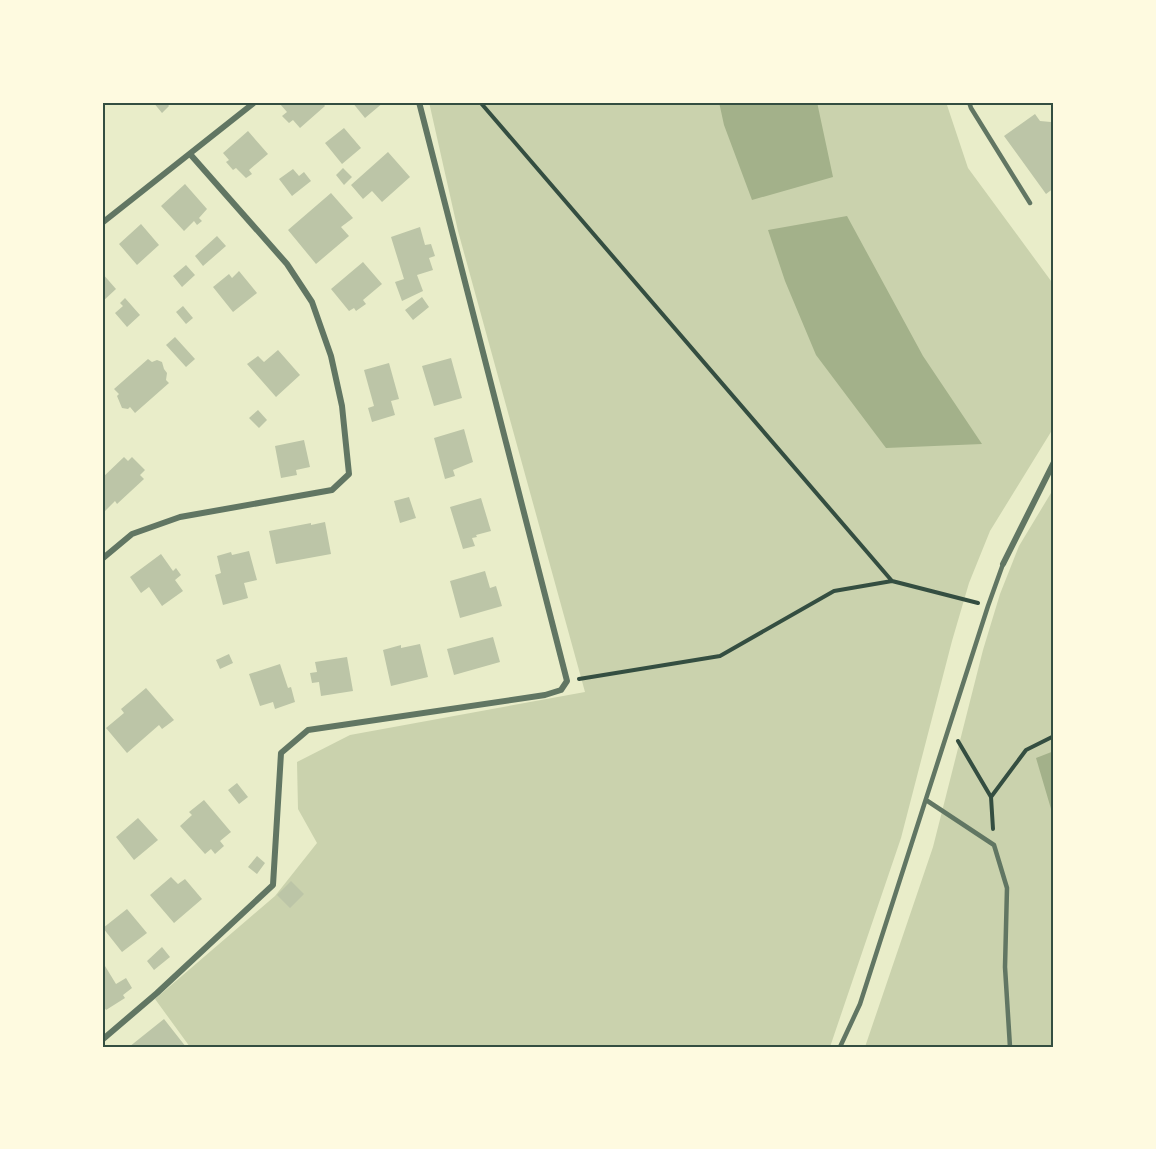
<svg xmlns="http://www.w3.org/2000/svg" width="1156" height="1149" font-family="Montserrat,sans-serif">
<rect width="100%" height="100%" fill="#e9edc9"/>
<!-- green -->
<path fill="#cad2ad" d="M 429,102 L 946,102 L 968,168 L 1054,285 L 1054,427 L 990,531 L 969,583 L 952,641 L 901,838 L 830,1047 L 190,1047 L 155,999 L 275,896 L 317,843 L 298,809 L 297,762 L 350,735 L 585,692 L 458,231 Z
M 1054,488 L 1054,1047 L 865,1047 L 933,847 L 983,650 L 1000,594 L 1019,546 Z"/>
<!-- water -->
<path fill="#a3b18a" d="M 719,102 L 817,102 L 833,177 L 752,200 L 724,125 Z
M 847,216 L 923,356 L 982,444 L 886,448 L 816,355 L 785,281 L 768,230 Z
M 1054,751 L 1054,819 L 1036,758 Z"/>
<!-- building -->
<path fill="#bcc5a7" d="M 153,102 L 166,102 L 169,106 L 162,113 Z
M 282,102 L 322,102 L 325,106 L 300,128 L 293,120 L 289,123 L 282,116 L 287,112 L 280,104 Z
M 352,102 L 384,102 L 365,118 Z
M 1035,114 L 1040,121 L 1051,122 L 1054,120 L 1054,188 L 1046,194 L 1004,136 Z
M 344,128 L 361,148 L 342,164 L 325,143 Z
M 248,131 L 268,154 L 249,170 L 252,174 L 246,178 L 236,168 L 233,170 L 226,162 L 229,160 L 223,153 Z
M 388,152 L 410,177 L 382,202 L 372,191 L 363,199 L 351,185 Z
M 343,168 L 352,177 L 344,185 L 336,175 Z
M 293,169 L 299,176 L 304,172 L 311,181 L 292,196 L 279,179 Z
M 185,184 L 207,209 L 199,218 L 202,221 L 197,225 L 194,221 L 184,231 L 161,206 Z
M 331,193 L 353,218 L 341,227 L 349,236 L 316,264 L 288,230 Z
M 141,224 L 159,245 L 137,265 L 119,244 Z
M 420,227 L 425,245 L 431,244 L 435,256 L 429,258 L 433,270 L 417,275 L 423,291 L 402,301 L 395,282 L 404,279 L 391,237 Z
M 217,236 L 226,246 L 203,266 L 195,256 Z
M 363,262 L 382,284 L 363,300 L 366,304 L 356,311 L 354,308 L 349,311 L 331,289 Z
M 186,265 L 195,275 L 182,287 L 173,276 Z
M 239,271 L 257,293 L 233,312 L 213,287 L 229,274 L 232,278 Z
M 102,273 L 116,289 L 102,302 Z
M 422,297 L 429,307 L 413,320 L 405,310 Z
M 125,298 L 140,315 L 127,327 L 115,313 L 123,306 L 120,303 Z
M 183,306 L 193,318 L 186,324 L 176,312 Z
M 175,337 L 195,359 L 186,367 L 166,345 Z
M 278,350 L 300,375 L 276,397 L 247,364 L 258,356 L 264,362 Z
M 451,358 L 462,398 L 434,406 L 422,366 Z
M 148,359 L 152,362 L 157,360 L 162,362 L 164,369 L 167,373 L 166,380 L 169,383 L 135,413 L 130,407 L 128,409 L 122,408 L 117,396 L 119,394 L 114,389 Z
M 389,363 L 399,399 L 391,401 L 395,415 L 372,422 L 368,408 L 374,406 L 364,370 Z
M 258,410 L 267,420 L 259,428 L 249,418 Z
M 464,429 L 473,462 L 453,470 L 455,476 L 445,479 L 434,438 Z
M 304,440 L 310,467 L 296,470 L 297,475 L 281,478 L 275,446 Z
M 124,457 L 128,461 L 132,457 L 145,470 L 140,475 L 144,479 L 117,504 L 115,501 L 102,514 L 102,478 Z
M 409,497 L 416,518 L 400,523 L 394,501 Z
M 481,498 L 491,531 L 476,535 L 477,537 L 472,538 L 475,546 L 463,549 L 450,507 Z
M 325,522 L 331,554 L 276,564 L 269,531 L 311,523 L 311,525 Z
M 249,551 L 257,580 L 244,583 L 248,598 L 223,605 L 215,575 L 221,573 L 217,556 L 231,552 L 232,555 Z
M 161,554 L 173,571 L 176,568 L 181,575 L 175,580 L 183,591 L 162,606 L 149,587 L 141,593 L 130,577 Z
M 485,571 L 490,588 L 496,586 L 502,606 L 460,618 L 450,581 Z
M 493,637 L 500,662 L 454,675 L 447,649 Z
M 420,644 L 428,677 L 391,686 L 383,650 L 401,645 L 401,648 Z
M 229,654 L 233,663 L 220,669 L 216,660 Z
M 347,657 L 353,691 L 321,696 L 319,682 L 312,683 L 310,673 L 317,672 L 315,662 Z
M 280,664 L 288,688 L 291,687 L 295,702 L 275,709 L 273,702 L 260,706 L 249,674 Z
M 146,688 L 174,720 L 162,729 L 159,725 L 127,753 L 106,728 L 124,713 L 121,709 Z
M 237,783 L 248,797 L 239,804 L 228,790 Z
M 204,800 L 231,832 L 220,841 L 224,846 L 215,854 L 211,849 L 205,854 L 180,826 L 192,815 L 189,812 Z
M 138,818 L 158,840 L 134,860 L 116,837 Z
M 257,856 L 265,863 L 257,874 L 248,867 Z
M 171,877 L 178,884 L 185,879 L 202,899 L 174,923 L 150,895 Z
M 291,881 L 304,894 L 290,908 L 277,895 Z
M 127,909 L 147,933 L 122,952 L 103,928 Z
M 162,947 L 170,957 L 154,970 L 147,961 Z
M 105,966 L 116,984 L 126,978 L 132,988 L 123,995 L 125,998 L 106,1010 L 102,1004 L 102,968 Z
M 164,1019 L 186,1047 L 129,1047 Z"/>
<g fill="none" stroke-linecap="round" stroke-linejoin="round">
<!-- path -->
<path stroke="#344e41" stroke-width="4" d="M 480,102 L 892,581
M 579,679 L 720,656 L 834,591 L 892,581 L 978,603
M 958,741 L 991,797
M 993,829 L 991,797 L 1026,750 L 1054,736"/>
<!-- service -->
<path stroke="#617663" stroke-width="4.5" d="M 969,102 L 971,108 L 1030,203
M 926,800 L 994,845 L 1007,888 L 1005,967 L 1010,1047
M 840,1047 L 860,1004 L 988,606 L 1003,564"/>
<!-- minor -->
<path stroke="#617663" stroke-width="6" d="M 102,223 L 255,102
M 102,559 L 132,534 L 180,517 L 332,490 L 349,474 L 342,406 L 331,356 L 312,302 L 287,264 L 190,154
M 1003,564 L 1054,462
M 102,1040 L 157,993 L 273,885 L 281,753 L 308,730 L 545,695 L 561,690 L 567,681 L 419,102"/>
</g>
<!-- border -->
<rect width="1156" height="1149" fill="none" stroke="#fefae0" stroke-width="207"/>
<rect x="104" y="104" width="948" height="942" fill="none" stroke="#344e41" stroke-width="2"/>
</svg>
